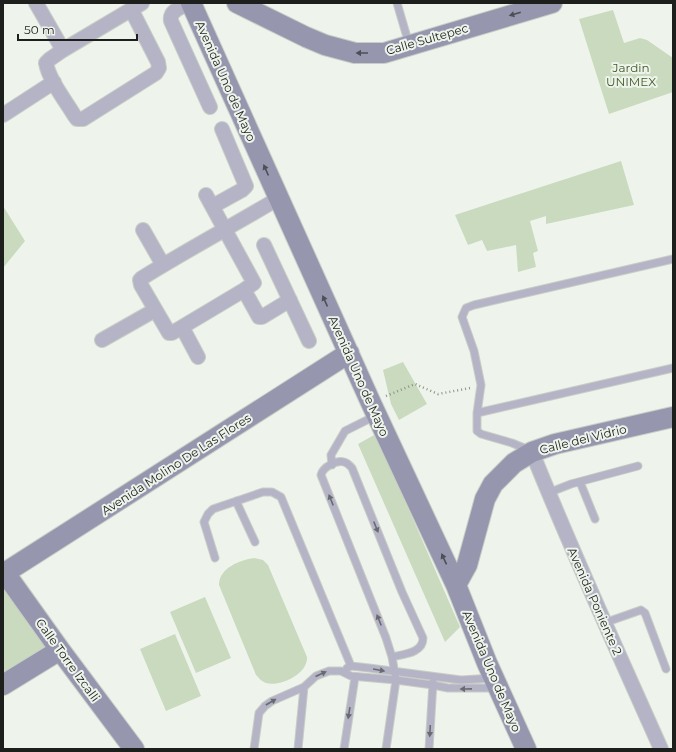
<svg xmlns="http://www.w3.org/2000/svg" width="676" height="752" font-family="Montserrat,sans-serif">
<rect width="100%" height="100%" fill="#eef4eb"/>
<!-- green -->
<path fill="#cadabe" d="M 613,10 L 624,43 L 640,38 L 647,40 L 673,58 L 673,92 L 609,114 L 579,19 Z
M 621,161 L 634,205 L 546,224 L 546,216 L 530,221 L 538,251 L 533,253 L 536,267 L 518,272 L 516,245 L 487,251 L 482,240 L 468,245 L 455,215 Z
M 3,206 L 25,241 L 3,268 Z
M 403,362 L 427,404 L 399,420 L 391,404 L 383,370 Z
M 376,434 L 460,627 L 445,642 L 358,444 Z
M 254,558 L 263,560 L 268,565 L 307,657 C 308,674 280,687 266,683 C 261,681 259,678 256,675 L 219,585 C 219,568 240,560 254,558 Z
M 3,576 L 57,650 L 3,683 Z
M 205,597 L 231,658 L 196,673 L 170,612 Z
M 175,634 L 201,696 L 166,711 L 140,649 Z"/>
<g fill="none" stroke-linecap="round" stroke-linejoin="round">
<defs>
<path id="lane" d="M 397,3 L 409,44
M 477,413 L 673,368
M 529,450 L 512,443 L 481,434 L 477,431 L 477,413 L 481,385 L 474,351 L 462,317 L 466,308 L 474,305 L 673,259
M 332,465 L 331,455 L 345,431 L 375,416
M 580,482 L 595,519
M 548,493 L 571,484 L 638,466
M 236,501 L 255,542
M 215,558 L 204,522 L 208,514 L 213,509 L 263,492 L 272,492 L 281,497 L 351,666
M 604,623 L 641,610 L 645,613 L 666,669
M 347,668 L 351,666 L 369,668 L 461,680 L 493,678
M 254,749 L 259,713 L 265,706 L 272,701 L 304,687 L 316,676 L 329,671 L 341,671 L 351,676 L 396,680 L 433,685 L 448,688 L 497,688
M 298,749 L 304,687
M 344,749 L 355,677
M 386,749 L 396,680 L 392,657 L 386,638 L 321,475 C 323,467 336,460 344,462 C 348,463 350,466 352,468 L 402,592 L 423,638 C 423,653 404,654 392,657
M 429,749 L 433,682"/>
<path id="street" d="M 36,3 L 63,50
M 191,3 C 182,7 169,10 171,21 L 210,107
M 131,9 L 158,62 L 159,68 L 156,73 L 83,119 L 77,119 L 74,115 C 65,100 49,80 46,63 L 50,59 L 63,50 L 142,3
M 3,115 L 54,82
M 206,195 L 254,283 L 244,290 L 172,333 L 169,333 L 141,285 L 140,280 L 142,278 C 187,250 234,225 279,198
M 213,206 L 242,190 L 246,186 L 222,129
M 143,230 L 163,265
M 264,245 L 309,341
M 244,290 L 259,317 L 262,317 L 290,300
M 182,327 L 198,357
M 102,340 L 155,310
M 532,452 C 572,552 617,650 661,749"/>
<path id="secondary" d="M 191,3 L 371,403 L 456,585 L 487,663 L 526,749
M 237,3 L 306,37 L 325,45 L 355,53 L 384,53 L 552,3
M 3,572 L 5,573 L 60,650 L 134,749
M 3,574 L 349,353
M 456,585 L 467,565 L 485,499 L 493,484 L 514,463 L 532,452 L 555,444 L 673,417
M 3,685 L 60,650"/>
</defs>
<!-- lane casing -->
<use href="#lane" stroke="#c8cec6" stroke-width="9"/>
<!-- street casing -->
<use href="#street" stroke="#c8cec6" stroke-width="16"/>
<!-- secondary casing -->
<use href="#secondary" stroke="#c8cec6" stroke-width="22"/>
<!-- path -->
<path stroke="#8e928c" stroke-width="2.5" stroke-dasharray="1 3" stroke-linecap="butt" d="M 386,396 L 415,384 L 438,394 L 470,388"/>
<!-- lane -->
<use href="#lane" stroke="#b4b4c6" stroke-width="7"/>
<!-- street -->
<use href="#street" stroke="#b4b4c6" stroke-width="14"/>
<!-- secondary -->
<use href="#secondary" stroke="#9696af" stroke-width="20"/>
</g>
<!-- one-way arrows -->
<defs><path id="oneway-solid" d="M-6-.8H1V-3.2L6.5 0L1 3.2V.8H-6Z"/></defs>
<g fill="#4d4f57">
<use href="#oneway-solid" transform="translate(515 14) rotate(164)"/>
<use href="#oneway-solid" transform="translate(362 53) rotate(-180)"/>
<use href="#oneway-solid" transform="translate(266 170) rotate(-114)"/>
<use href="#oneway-solid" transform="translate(325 301) rotate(-114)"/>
<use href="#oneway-solid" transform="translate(444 559) rotate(-115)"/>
</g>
<g fill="#686a71">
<use href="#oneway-solid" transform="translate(331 500) rotate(-112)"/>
<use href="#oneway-solid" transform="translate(376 527) rotate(68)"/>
<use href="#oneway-solid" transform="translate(379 620) rotate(-112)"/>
<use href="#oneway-solid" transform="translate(379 670) rotate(10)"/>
<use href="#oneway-solid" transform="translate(321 674) rotate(-25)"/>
<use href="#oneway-solid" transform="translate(466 689) rotate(179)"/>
<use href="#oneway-solid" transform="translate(271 702) rotate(-30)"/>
<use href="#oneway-solid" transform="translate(349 713) rotate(99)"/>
<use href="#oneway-solid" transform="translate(430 731) rotate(93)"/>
</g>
<g text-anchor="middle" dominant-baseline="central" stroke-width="4" stroke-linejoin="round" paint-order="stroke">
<!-- street labels -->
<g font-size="12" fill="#1d1f1c" stroke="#eef4eb">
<text transform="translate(427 39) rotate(-16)">Calle Sultepec</text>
<text transform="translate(226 81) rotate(66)">Avenida Uno de Mayo</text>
<text transform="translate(359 376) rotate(66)">Avenida Uno de Mayo</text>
<text transform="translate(583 439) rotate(-14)">Calle del Vidrio</text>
<text transform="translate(176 464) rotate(-33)">Avenida Molino De Las Flores</text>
<text transform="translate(595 601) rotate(66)">Avenida Poniente 2</text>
<text transform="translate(68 660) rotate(54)">Calle Torre Izcalli</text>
<text transform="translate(492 671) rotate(67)">Avenida Uno de Mayo</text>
</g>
<!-- park labels -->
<g font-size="12" fill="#3e5925" stroke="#eef4eb">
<text x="631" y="67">Jardin<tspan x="631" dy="14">UNIMEX</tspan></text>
</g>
</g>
<!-- border -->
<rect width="676" height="752" fill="none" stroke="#1d1f1c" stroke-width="8"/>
<!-- scale -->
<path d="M18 34v6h119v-6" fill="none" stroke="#1d1f1c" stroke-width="2"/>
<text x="24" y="34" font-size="12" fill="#1d1f1c" stroke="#eef4eb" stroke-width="3" paint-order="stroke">50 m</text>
</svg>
